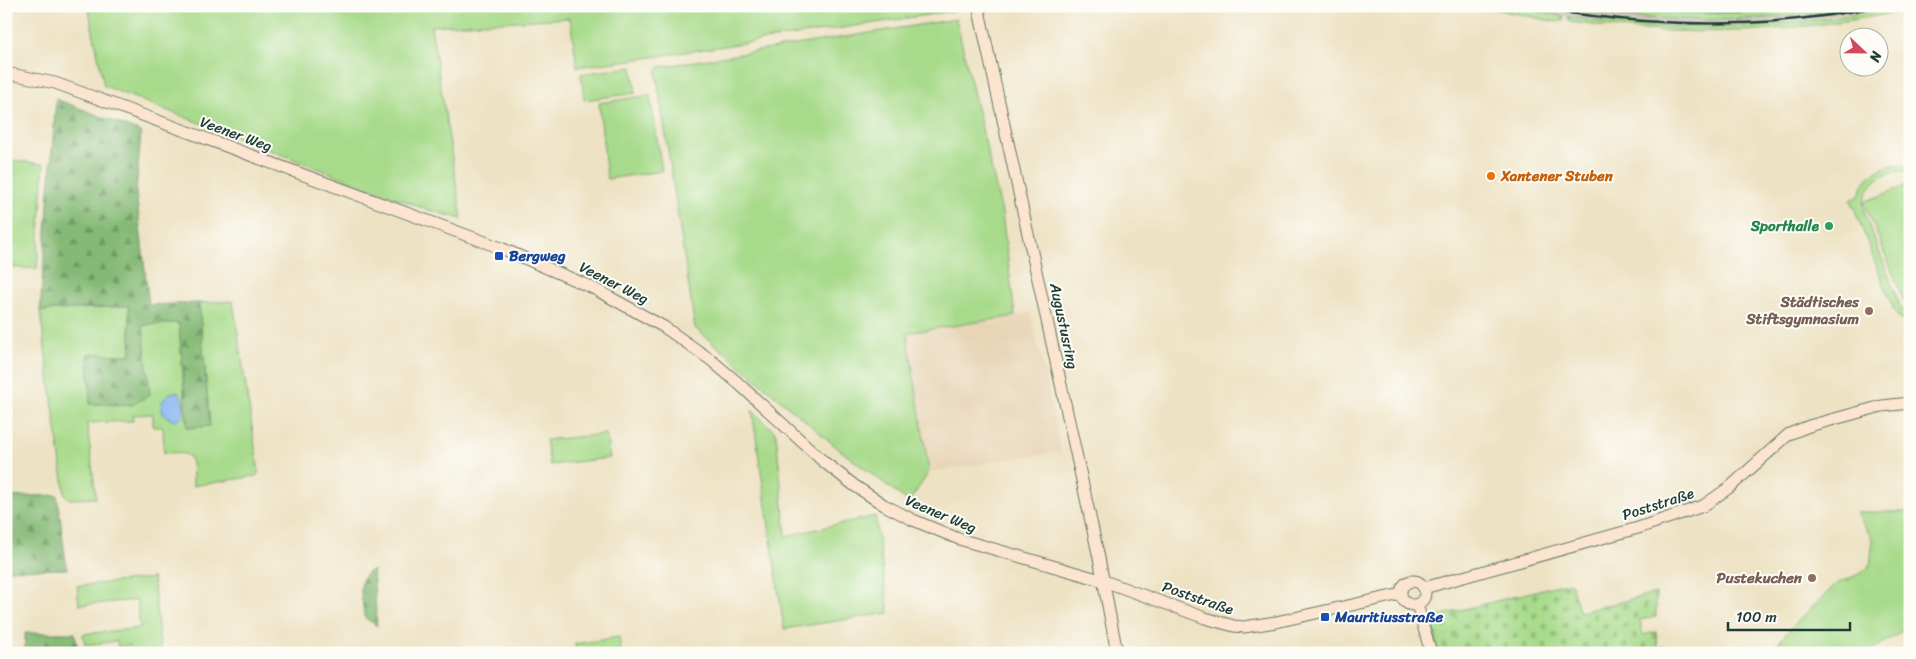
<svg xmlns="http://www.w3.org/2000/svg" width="1916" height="659" font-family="Sriracha,sans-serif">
<defs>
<pattern id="forest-firs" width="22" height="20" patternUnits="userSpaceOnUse" patternTransform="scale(1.25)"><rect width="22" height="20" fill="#85ba76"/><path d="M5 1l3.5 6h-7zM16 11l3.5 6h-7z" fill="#6c9862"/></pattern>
<pattern id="cemetery-stones" width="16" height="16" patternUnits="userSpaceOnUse" patternTransform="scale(1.25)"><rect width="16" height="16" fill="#a7da8a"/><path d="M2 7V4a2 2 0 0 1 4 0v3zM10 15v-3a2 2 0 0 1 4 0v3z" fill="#8fbc78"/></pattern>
</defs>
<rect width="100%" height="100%" fill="#fdfcf7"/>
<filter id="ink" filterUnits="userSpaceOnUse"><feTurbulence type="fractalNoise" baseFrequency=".02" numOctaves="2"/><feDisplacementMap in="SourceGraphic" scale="10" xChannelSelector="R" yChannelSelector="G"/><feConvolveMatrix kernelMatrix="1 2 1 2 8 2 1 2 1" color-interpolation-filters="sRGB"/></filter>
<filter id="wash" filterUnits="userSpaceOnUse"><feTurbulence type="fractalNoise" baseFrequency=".0096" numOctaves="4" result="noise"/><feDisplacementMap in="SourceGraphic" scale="20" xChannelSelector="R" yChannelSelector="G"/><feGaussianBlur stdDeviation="1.12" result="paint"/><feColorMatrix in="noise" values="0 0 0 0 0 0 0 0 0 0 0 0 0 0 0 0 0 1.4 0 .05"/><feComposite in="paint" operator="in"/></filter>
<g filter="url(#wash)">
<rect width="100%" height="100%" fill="#ede2c3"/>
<!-- built -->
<path fill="#e8d5b7" d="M 1031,313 L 1061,451 L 929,472 L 907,333 Z"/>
<!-- railway -->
<path fill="#cbc3b8" d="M 1509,6 L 1545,6 L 1551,9 L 1599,15 L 1663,20 L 1784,17 L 1867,6 L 1898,6 L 1783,23 L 1682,27 L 1578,19 Z"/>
<!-- green -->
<path fill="#a7da8a" stroke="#638c5f" d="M 88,6 L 959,6 L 960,10 L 653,57 L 577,67 L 570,18 L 431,26 L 462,219 L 429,210 L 340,177 L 104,86 Z
M 1481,6 L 1509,6 L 1563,16 L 1564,20 L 1556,22 Z
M 1565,6 C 1589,6 1613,10 1637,11 C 1663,12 1688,12 1714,12 C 1765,12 1816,6 1867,6 C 1767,24 1665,23 1565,11 Z
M 1898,6 L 1910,6 L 1910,10 C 1797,32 1691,39 1577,23 L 1570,22 L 1568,17 C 1671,35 1795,28 1898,6 Z
M 956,19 L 1002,213 L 1015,316 L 907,333 L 929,472 L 909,502 L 840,450 L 695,328 L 656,71 L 659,67 Z
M 632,67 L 636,93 L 584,100 L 581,74 Z
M 650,95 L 662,171 L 607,179 L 599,103 Z
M 6,160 L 44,164 L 37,269 L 6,267 Z
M 1891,165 L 1910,166 L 1910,172 C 1888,167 1869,180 1864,202 L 1910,184 L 1910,298 L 1904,301 L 1864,202 L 1863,204 L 1866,217 L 1900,306 L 1910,318 L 1910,326 L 1899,318 L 1893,308 L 1851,200 L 1859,196 C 1862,179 1876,170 1891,165 Z
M 233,301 L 259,473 L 256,476 L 193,486 C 192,458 196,451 164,453 L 163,427 L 153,427 L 153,414 L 133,415 L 133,421 L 87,423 L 96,498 L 70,499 L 65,495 L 40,311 L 129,306 L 131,355 L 89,354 L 90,404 L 132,405 L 143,325 L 179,323 L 187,428 L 210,426 L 199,303 Z
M 752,410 L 776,433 L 786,536 L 875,516 L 889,613 L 784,629 Z
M 606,434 L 610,458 L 550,465 L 546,440 Z
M 1858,512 L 1910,512 L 1910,626 L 1867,653 L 1771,653 L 1788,631 L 1836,584 L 1859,574 L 1870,566 L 1873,540 L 1858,515 Z
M 153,578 L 161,653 L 130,653 L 129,645 L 118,647 L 117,641 L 85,645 L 83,634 L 140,628 L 137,600 L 79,605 L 77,586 Z
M 619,637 L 621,653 L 576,653 L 575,644 Z"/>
<!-- forest -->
<path fill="url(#forest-firs)" stroke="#527c55" d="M 1593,6 L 1820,6 C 1747,14 1666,17 1593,6 Z
M 56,99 L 141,132 L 136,192 L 149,305 L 199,303 L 210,426 L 187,428 L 179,323 L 143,325 L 150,395 L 132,405 L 90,404 L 88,354 L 131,355 L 129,306 L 40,311 Z
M 57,495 L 67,569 L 6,570 L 6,497 Z
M 373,570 L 377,626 L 364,617 C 363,599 354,576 373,570 Z
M 25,633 L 75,633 L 78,653 L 25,653 Z"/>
<!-- cemetery -->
<path fill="url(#cemetery-stones)" stroke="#638c5f" d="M 1570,582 L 1580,612 L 1656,593 L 1656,617 L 1640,620 L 1643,635 L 1656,632 L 1658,648 L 1666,646 L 1668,653 L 1439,653 L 1430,618 Z"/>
<!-- water -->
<path fill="#85b5f0" stroke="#527992" d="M 174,392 L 178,392 C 184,399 185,408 182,418 L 173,421 L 163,414 L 161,403 L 168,394 Z"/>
</g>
<g filter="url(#ink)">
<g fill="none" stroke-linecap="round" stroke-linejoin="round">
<defs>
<path id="secondary" d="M 978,6 L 1099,558 L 1117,653
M 6,73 L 55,83 L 88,95 L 501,248 L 593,288 L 664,327 L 711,360 L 738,383 L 824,462 L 855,486 L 884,505 L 913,520 L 959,539 L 1104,581 L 1205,618 L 1234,626 L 1244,627 L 1276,622 L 1401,594
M1401 593a12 12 0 1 1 24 0a12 12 0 1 1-24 0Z
M 1424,588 L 1638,528 L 1703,506 L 1730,487 L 1789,434 L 1809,426 L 1882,406 L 1910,403
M 1417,604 L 1431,653"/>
</defs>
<!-- secondary casing -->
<use href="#secondary" stroke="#677766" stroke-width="13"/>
<!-- secondary -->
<use href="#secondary" stroke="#fce5d0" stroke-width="11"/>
<!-- rail -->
<path stroke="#1f3d34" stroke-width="2.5" d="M 1526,6 C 1642,27 1764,31 1880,6"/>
</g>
</g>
<!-- markers -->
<circle fill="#e8710a" stroke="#fdfcf7" stroke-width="2" cx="1491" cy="176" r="5"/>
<circle fill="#2e9e5b" stroke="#fdfcf7" stroke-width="2" cx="1829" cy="226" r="5"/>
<g fill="#1a4fb4" stroke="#fdfcf7" stroke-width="2">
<rect x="494" y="251" width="10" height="10" rx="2.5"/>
<rect x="1320" y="612" width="10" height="10" rx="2.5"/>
</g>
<g fill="#8d6e63" stroke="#fdfcf7" stroke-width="2">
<circle cx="1869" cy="311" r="5"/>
<circle cx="1812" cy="578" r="5"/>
</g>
<g text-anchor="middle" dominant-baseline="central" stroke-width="4" stroke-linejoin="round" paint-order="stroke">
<!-- street labels -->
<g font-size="15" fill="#1f3d34" stroke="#fdfcf7">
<text transform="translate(236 134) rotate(20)">Veener Weg</text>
<text transform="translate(614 283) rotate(27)">Veener Weg</text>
<text transform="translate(1064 326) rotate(78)">Augustusring</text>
<text transform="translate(1658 504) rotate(-18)">Poststraße</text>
<text transform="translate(941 514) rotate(23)">Veener Weg</text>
<text transform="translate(1198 598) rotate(19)">Poststraße</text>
</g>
<!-- food labels -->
<g font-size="15" font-weight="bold" fill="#c56008" stroke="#fdfcf7" text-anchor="start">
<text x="1501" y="176">Xantener Stuben</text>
</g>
<!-- leisure labels -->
<g font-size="15" font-weight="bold" fill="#27864d" stroke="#fdfcf7" text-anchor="end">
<text x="1819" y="226">Sporthalle</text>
</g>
<!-- transit labels -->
<g font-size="15" font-weight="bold" fill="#164399" stroke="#fdfcf7" text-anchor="start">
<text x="509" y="256">Bergweg</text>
<text x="1335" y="617">Mauritiusstraße</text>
</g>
<!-- education labels -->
<g font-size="15" font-weight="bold" fill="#785e54" stroke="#fdfcf7" text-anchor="end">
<text x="1859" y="302">Städtisches<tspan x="1859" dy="17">Stiftsgymnasium</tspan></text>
<text x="1802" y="578">Pustekuchen</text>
</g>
</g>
<!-- margin -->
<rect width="1916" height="659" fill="none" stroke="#fdfcf7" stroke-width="25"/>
<!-- north arrow -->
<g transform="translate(1864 52) rotate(112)"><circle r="24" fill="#fdfcf7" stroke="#a4b0a9"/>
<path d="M0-4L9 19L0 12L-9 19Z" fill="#d1495b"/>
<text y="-8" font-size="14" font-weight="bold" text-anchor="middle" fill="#1f3d34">N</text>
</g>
<!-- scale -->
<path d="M1728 622v8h122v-8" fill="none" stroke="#1f3d34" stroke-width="2.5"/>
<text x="1736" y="622" font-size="15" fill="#1f3d34" stroke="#fdfcf7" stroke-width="4" paint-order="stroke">100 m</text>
</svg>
